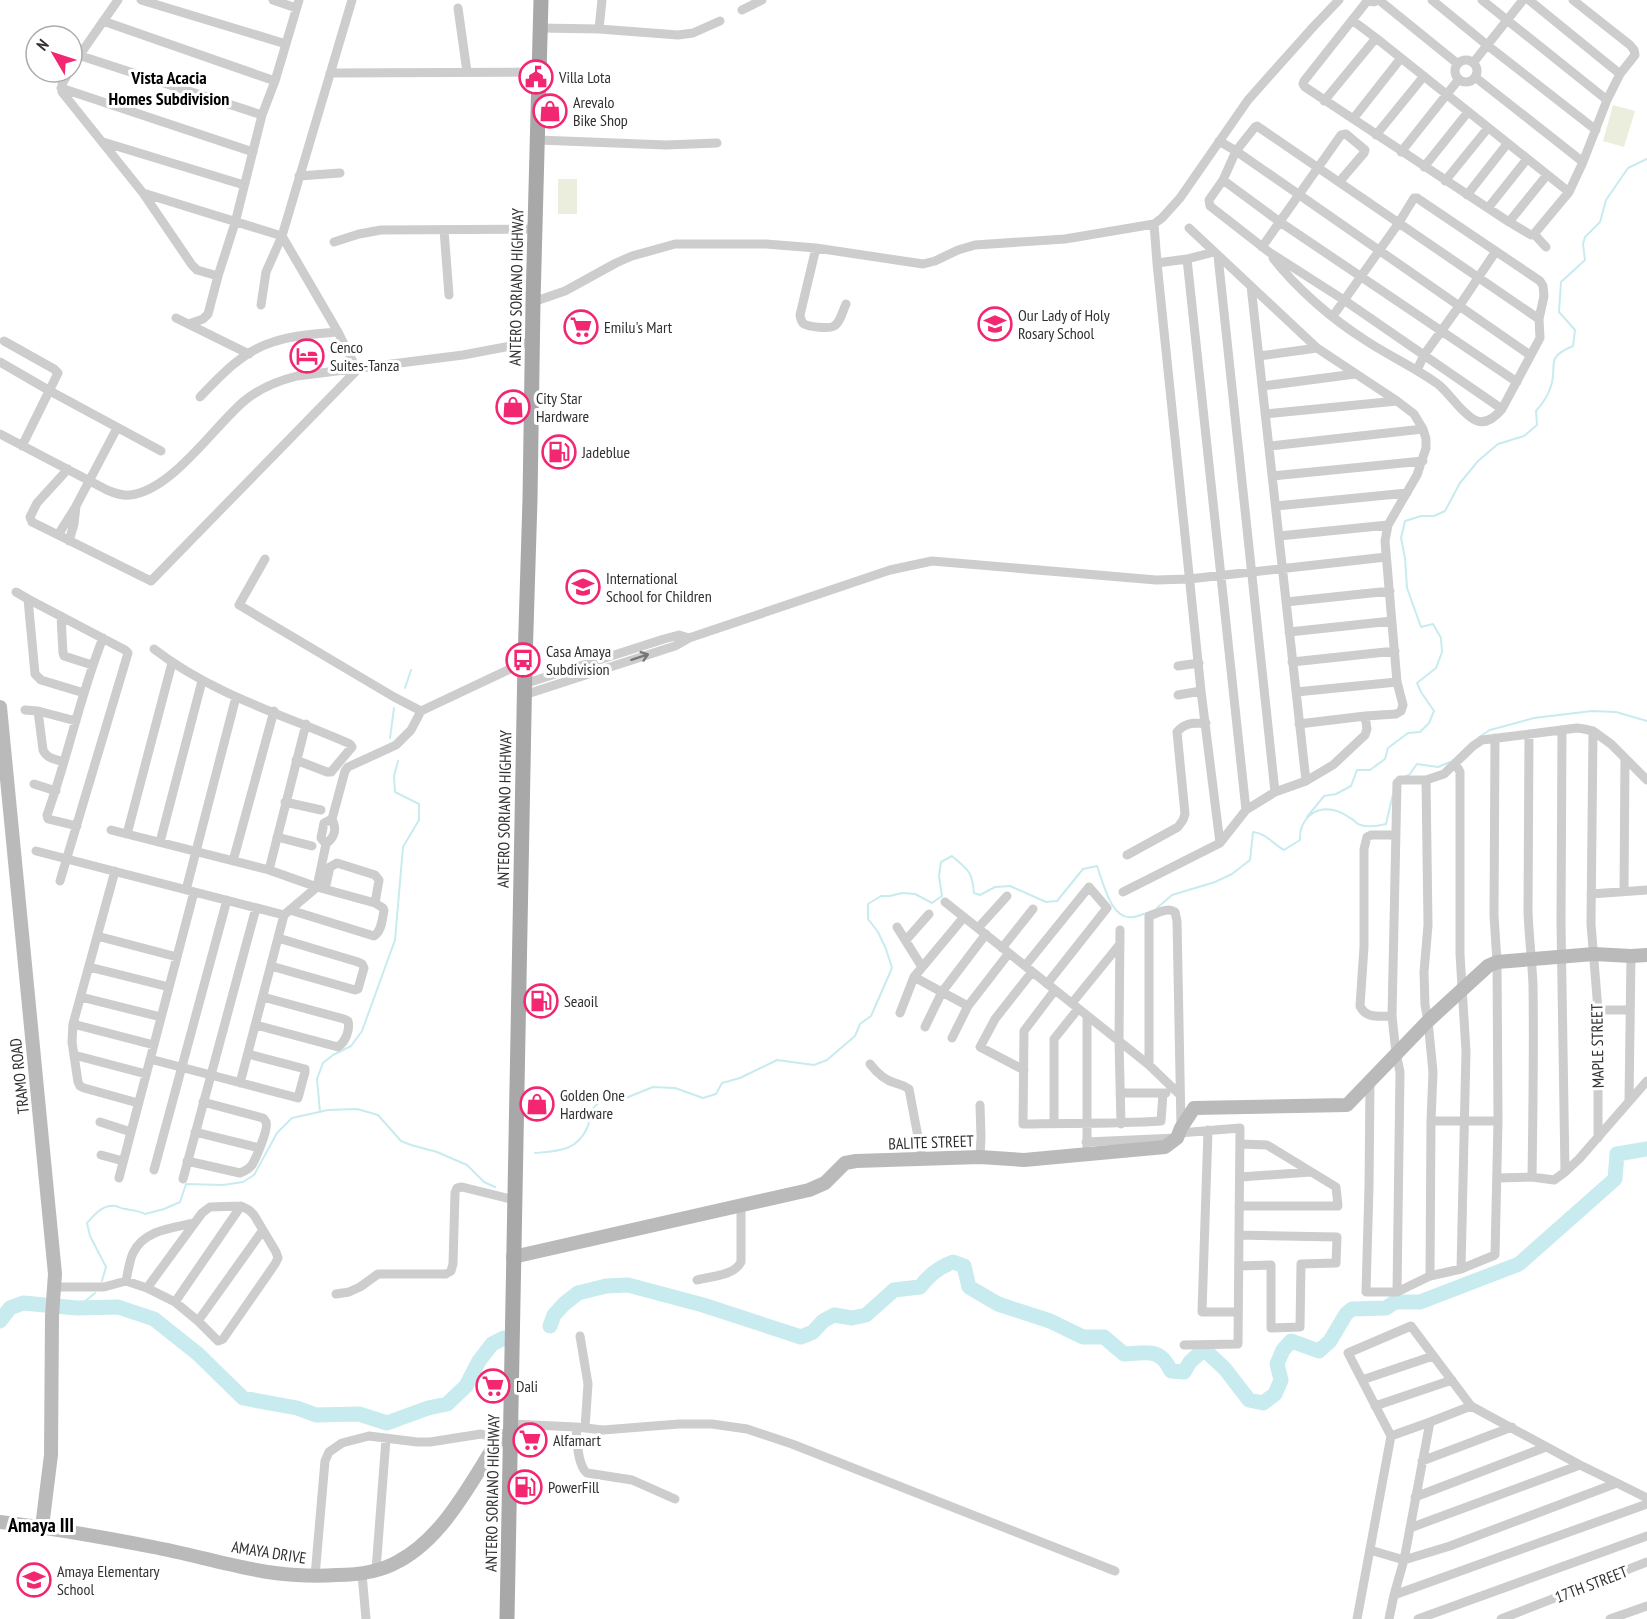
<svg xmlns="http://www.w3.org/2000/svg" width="1647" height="1619" font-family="'PT Sans Narrow',sans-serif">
<rect width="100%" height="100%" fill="#fff"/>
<!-- green -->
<path fill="#ebeedd" d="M 1613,105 L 1635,111 L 1624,147 L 1603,141 Z
M 558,179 L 577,179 L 577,214 L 558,214 Z"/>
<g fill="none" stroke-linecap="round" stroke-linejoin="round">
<!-- stream -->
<path stroke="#c8ebef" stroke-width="2" d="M 405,688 L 411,670
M 1479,737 L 1490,730 L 1534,718 L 1592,711 L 1616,712 L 1647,721
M 390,738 L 394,708
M 1406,776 L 1409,775 L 1417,764 L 1438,767 L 1450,762
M 1307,817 L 1324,796 L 1336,794 L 1351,786 L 1357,770 L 1370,770 L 1385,759 L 1388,748 L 1408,733 L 1420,732 L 1429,723 L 1434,711 L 1421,692 L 1417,683 L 1436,668 L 1442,652 L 1441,638 L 1433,624 L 1421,627 L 1407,588 L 1405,558 L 1401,538 L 1405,521 L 1421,516 L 1434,516 L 1445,511 L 1460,483 L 1478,461 L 1498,444 L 1524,436 L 1537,425 L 1536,411 C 1543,403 1548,396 1551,386 C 1558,365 1544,358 1573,346 L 1575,330 L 1559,312 L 1561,282 L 1585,260 L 1583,244 L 1585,237 L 1600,222 L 1606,200 L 1628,168 L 1647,159
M 1157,908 L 1172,895 L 1215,882 L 1232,874 L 1250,860 L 1253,832 C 1266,833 1273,844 1284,850 L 1300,840 C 1299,821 1313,806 1333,810 C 1338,811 1346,815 1350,818 C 1353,819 1355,822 1358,824 C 1366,828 1378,826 1386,824 L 1393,794
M 320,1112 L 317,1079 L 323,1063 L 333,1055 L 351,1046 L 362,1031 L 395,940 L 403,847 L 419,820 L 419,804 L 395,792 L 394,776 L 398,761
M 535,1153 C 558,1151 577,1151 587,1128 C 590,1123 589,1114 592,1110 C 594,1106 599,1103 602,1100 L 616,1102 L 653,1087 L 675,1088 L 703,1098 L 716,1094 L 722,1083 L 740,1078 L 777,1060 L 814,1065 L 827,1060 L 855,1036 L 860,1024 L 871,1016 L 892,968 L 886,949 L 878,932 L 868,919 L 868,904 L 881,896 L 890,896 L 902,893 L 915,894 L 932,903 L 942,896 L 939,876 L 941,862 L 952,856 C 969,871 972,871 974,893 L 980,895 L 995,887 L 1010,886 L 1046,902 L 1057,901 L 1083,869 L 1097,866 C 1103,882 1111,921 1133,917 C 1137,917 1142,914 1147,913
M 102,1281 L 106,1267 L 90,1236 L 87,1223 C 95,1214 103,1204 116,1206 C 119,1207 122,1209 126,1209 C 133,1211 138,1210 145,1214 L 164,1209 L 180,1202 L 186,1184 L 223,1185 L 243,1182 L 254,1175 L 277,1133 L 292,1118 L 328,1110 L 357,1109 L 378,1115 L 401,1141 L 411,1145 L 437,1152 L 467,1165 L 484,1182 L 495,1187
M 77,1308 L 95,1293"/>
<!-- river -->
<path stroke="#c8ebef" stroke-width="15" d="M 0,1321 L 10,1308 L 23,1303 L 77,1308 L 118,1307 L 154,1319 L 198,1354 L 243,1398 L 297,1408 L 316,1415 L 359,1414 L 387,1423 L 428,1408 L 447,1404 L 466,1386 L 479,1361 L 492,1344 L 504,1338
M 550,1326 L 554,1315 L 564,1304 L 578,1293 L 606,1286 L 628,1285 L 703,1305 L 801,1337 L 813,1332 L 823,1321 L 834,1315 L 852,1318 L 866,1315 L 894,1290 L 920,1287 C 929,1275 939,1267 953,1262 L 964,1266 L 969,1287 L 998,1304 L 1050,1321 L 1083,1337 L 1104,1337 L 1124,1354 C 1147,1353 1160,1347 1171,1371 L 1184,1372 L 1190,1362 L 1202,1351 L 1208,1353 L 1225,1369 L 1249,1400 L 1263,1403 L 1275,1394 L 1281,1380 L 1277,1364 L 1283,1350 L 1291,1341 L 1319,1351 L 1330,1341 L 1346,1314 L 1352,1309 L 1386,1308 L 1395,1302 L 1420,1302 L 1519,1264 L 1615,1179 L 1617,1154 L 1647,1149"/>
<!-- street -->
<path stroke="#cdcdcd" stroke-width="9" d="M 141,0 L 286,44
M 273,0 L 296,8
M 1378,0 L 1374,2 L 1368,0 L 1304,81 L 1303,84 L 1305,87 L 1509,222 L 1531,235 L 1534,234 L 1546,247
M 1379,0 L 1458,64
M 1432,0 L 1487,45 L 1596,130
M 1482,0 L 1607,100
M 1529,0 L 1620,74
M 458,8 L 467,72
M 742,10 L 762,0
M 1352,20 L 1376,38 L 1569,192
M 103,21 L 275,81
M 540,28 L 599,29 L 678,35 L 693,33 L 720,21
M 599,29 L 602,0
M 78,55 L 262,115
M1455 71a11 11 0 1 1 22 0a11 11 0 1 1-22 0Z
M 1473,63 L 1523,0
M 72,66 L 118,0
M 69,72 L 62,84 L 62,92 L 143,193 L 282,236 L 352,0
M 330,73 L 540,72
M 1475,77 L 1583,162
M 61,88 L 253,152
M 1324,101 L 1376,38
M 1353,119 L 1401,58
M 1376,135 L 1424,76
M 538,140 L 666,145 L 717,143
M 1219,141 L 1236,151 L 1530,355
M 103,142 L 244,185
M 1401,152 L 1459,79
M 1424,167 L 1468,112
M 299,176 L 340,173
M 1223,180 L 1280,222 L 1517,382
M 1445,181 L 1488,128
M 143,193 L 192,265 L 197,270 L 218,276 L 235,223 L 262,115 L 275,81 L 299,0
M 1467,195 L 1507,144
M 1488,208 L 1527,159
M 1509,222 L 1547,175
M 1154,224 L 1157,263
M 1189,228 L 1317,348 L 1397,401 L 1414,414 L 1423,429 L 1426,439 L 1426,448 L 1417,475 L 1388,525 L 1385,541 L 1397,682 L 1403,705 L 1401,711 L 1396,714 L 1365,716 L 1299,724
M 444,230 L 449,295
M 1534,234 L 1569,192 L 1583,162 L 1607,100 L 1620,74 L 1635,55 L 1634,50 L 1630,45 L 1573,0
M 334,242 L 359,234 L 381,230 L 535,229
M 1262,247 L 1341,135 L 1346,134 L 1365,150 L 1364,153 L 1340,181
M 816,248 L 800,315 C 801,319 801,322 804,324 C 809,327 830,329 834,326 C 840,323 843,310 846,304
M 1214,252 L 1187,259 L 1157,263 L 1201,691 L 1220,843
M 1218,256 L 1275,792
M 1273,258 C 1297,289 1332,319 1365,340 C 1389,356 1416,368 1439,385 C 1450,394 1462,414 1475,420 C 1486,426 1496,416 1502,409 L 1540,338 L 1539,319 L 1544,296 L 1543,286 L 1540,281 L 1417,198 L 1414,198 L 1398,224 L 1333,316
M 1187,259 L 1246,810
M 1251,286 L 1306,781
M 533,302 L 565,291 L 616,263 L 632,256 L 675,244 L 766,244 L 816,248 L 923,264 L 935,261 L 958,250 L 975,245 L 1065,239 L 1154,224 L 1162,218 L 1180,198 L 1248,100 L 1314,26 L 1339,0
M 261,305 L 266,272 L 282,236
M 176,318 L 249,354
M 189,324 L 203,319 L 208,314 L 218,276
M 4,341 L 54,369 L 58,373 L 22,446
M 1259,356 L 1317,348
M 0,362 L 50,391 L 161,451
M 1417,370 L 1424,355 L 1460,305 L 1496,251
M 1263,386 L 1355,374
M 200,397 C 221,375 243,351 273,342 C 294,335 316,334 338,332
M 1502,409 L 1344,300 L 1269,252 L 1210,206 L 1209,200 L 1223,180 L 1236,151 L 1255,127 L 1257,126 L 1539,319
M 1265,414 L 1397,401
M 0,434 L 107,490 C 114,493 122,496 130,495 C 171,491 213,428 243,402 C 259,388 277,381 297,376 L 463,355 L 532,342
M 1270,446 L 1423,429
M 68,469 L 37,503 L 30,517 L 32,522 L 151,581 L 357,370 L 338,332 L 282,236
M 1272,476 L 1423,461
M 1276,506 L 1407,493
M 58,535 L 75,508
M 1279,536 L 1388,525
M 69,541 L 74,524 L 76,506 L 117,428
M 265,559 L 239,605 L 394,697 L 421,711 L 525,662
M 16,592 L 28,599
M 1286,602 L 1390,591
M 61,616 L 63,653 L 64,656 L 92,665
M 1289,632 L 1392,621
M 154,649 C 212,694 284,715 350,744 L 352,747 L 331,772 L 327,772 L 296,760
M 1292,662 L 1395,651
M 1178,666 L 1199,663
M 524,684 L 664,639 L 679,635 L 689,638
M 1296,692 L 1397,682
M 524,695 L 675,646 L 689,638 L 890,570 L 932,561 L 1156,580 L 1189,579 L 1386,557
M 1178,695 L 1201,691
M 25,710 L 38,711 L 76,721
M 38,711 L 43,750 C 47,759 55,759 64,762
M 1593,731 L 1591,924 L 1598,1010 L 1598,1138
M 1529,734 L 1528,912 C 1529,937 1532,961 1533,985 C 1534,1049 1533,1113 1532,1177
M 1455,763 L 1460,772 L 1460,954 L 1466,1051 L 1461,1269
M 1426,780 L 1428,925 L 1424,972 L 1425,1005 L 1428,1021 L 1433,1072 L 1431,1121 L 1430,1276
M 34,784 L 56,791
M 285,802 L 321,810
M 77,826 L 48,819 L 47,815 C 68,757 80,695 103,638
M 111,830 L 269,870 L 317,887 L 375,903 L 383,908 L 384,911 C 382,919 382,931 374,936 L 290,910
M 127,834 L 172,663
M 277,837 L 312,846
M 160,842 L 202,681
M 326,844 C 335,837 337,829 332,819
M 36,851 L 284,915 L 317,887 L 326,844 L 321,838 L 324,823 L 332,819 L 345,771 L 348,767 L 396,745 L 411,730 L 421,711
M 1127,855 L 1178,827 L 1183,820 L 1185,814 L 1177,732 C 1185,722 1194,723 1206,723
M 233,861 L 274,711
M 269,870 L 306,724
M 115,871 L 73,1024 L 72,1042 L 78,1082 L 80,1086 L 84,1088 L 138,1103
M 60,881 L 128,653 L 125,650 L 28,599 L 35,674 L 41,680 L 84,693
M 325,889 L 330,867 L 337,863 L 375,875 L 379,880 L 375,903
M 186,890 L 236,697
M 1624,891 L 1625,758
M 1123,892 L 1220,843 L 1246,810 L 1275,792 L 1306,781 L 1333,765 L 1365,735 L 1367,729 L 1365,716
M 1591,894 L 1647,890
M 945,902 L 1149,1065 L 1178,1093
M 897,927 L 922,967
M 978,928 L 1007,896
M 1120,930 L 1119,1041 L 1121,1124
M 97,936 L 177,957
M 906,940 L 929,914
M 1002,948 L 1033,909
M 271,966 L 355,990 L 358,989 L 364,968 L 362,964 L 358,962 L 278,938
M 1025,966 L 1089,887 L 1107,908 L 1047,984
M 89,967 L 169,987
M 914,977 L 968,1006
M 1055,990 L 1024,1031 L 1023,1124 C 1069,1123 1115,1124 1161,1121 L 1163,1093
M 81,997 L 161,1017
M 1072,1003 L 1120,944
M 1598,1010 L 1630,1010
M 900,1013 L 914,977 L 964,917
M 1392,1016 C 1379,1016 1366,1019 1360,1006 L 1364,947 L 1364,849 L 1367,837 L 1371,835 L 1395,835
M 73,1024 L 154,1045
M 256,1025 L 338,1047 C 346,1041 350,1030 348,1021 L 344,1019 L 263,997
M 925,1027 L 942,992 L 986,934
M 952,1038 L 968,1006 L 1009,953
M 74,1055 L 146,1074
M 150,1059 L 298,1098 L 305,1072 L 305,1069 L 248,1054
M 870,1064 C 877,1073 884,1080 895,1083 C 901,1085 904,1085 909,1089 L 922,1158
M 1149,1065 L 1149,916 C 1158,913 1167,907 1175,912 L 1177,921 L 1181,1126
M 1024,1070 L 980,1047 L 995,1019 L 1032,972
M 1370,1082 L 1369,1187 L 1366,1292 L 1397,1292 L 1430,1276 L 1461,1269 L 1495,1255 L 1498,1121 L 1497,962 L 1494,915 L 1495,738
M 240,1083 L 284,915
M 1120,1093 L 1166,1093
M 1629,1101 L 1631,956
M 1431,1121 L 1498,1121
M 100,1122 L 131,1132
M 1054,1123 L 1054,1039 L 1078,1009
M 1208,1130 L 1202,1312 L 1238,1312
M 195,1132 L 260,1148
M 1179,1133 L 1240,1128 L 1238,1344 L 1184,1345
M 1086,1142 L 1177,1138
M 1087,1153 L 1087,1016
M 101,1155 L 123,1161
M 980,1157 L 981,1137 L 980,1105
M 187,1161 L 240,1173 C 245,1171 249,1169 252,1165 C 256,1158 269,1128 266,1122 C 265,1120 264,1119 263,1118 L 203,1102
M 154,1170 L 227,900
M 1565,1172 L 1579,1159 L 1647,1081
M 1240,1177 L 1311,1172
M 119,1178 L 194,892
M 1498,1178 L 1532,1177 L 1554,1180 L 1565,1172 L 1561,923 L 1562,730
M 183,1179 L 256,908
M 1239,1206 L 1338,1206 L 1336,1187 L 1267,1145 L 1240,1144
M 1239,1266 L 1271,1265 L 1271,1328 L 1300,1327 L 1301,1264 L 1336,1263 L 1337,1237 L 1239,1235
M 697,1280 C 711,1276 734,1276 741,1262 L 741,1205
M 126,1281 C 128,1272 129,1262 133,1253 C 144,1230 172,1228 194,1223
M 55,1287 L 104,1287 L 126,1281 L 147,1288 L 175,1302 L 198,1321 L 218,1341 L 223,1339 L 275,1264 L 278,1258 L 276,1252 L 254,1215 L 249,1210 L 241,1206 L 210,1207 L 202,1213 L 147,1288
M 1397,1292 L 1400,1072 L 1396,1053 L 1392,1016 L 1397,783 L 1400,780 L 1426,780 L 1444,774 L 1473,746 L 1482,740 L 1577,728 L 1584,729 L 1593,731 L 1611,744 L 1647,780
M 336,1294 L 349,1292 L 360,1287 L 378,1274 L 446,1274 L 451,1271 L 453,1264 L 455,1193 L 457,1188 L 462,1187 L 515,1200
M 175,1302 L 241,1206
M 198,1321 L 263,1230
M 580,1336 L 588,1384 L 585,1428
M 1362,1380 L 1433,1356
M 1375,1406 L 1452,1380
M 512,1424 L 576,1427 L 603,1430 L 679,1424 L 712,1424 L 747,1429 L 792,1444 L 1115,1571
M 576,1427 C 577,1439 577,1465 587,1473 L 632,1480 L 675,1499
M 1391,1436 L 1348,1353 L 1411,1326 L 1471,1406
M 1422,1461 L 1512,1427
M 1617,1483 L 1580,1465 L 1471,1406 L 1430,1422 L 1404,1560 L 1394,1595 L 1647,1504
M 1415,1497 L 1546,1447
M 1410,1528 L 1580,1465
M 1370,1550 L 1404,1560 L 1450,1546 L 1617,1483 L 1647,1498
M 376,1570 L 386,1439
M 362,1574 L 366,1619
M 315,1576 L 325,1461 L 329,1452 L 342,1443 L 369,1436 L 417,1442 L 430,1442 L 481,1434 L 499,1439
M 1357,1619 L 1391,1436 L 1430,1422
M 1389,1619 L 1394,1595
M 1418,1619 L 1647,1536
M 1501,1619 L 1647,1562
M 1610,1619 L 1647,1606"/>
<!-- secondary -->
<path stroke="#bababa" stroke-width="14" d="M 0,707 L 55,1274 L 52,1316 L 51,1455 L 42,1527
M 513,1257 L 809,1190 L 825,1183 L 845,1163 L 856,1161 L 980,1157 L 1024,1160 L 1165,1147 L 1177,1138 L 1181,1128 L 1194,1108 L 1347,1105 L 1428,1021 L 1488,966 L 1497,962 L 1594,954 L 1631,956 L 1647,955
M 0,1522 C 51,1528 102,1537 153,1547 C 201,1556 248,1572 296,1575 C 310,1576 324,1576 337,1575 C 358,1575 380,1572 399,1561 C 445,1536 471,1481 499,1439 L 504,1436 L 510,1437"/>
<!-- primary -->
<path stroke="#a8a8a8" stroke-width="15" d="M 507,1619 L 525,662 L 530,499 L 533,302 L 541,0"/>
</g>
<!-- one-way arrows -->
<defs><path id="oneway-shaft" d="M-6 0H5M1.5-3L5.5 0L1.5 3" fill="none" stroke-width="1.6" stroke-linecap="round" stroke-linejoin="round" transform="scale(1.5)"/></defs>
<use stroke="#777" href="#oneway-shaft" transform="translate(640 657) rotate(-18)"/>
<!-- icons -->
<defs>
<symbol id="civic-ring" viewBox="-11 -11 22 22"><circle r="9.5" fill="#fff" stroke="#f32771" stroke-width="1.5"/><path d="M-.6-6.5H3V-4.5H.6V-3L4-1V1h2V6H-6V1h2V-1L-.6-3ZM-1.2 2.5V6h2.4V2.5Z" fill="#f32771"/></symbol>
<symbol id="shop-ring" viewBox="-11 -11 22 22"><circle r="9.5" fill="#fff" stroke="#f32771" stroke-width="1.5"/><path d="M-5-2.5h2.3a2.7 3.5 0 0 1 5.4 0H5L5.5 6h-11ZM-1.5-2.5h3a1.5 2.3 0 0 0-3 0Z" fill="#f32771"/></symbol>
<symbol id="school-ring" viewBox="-11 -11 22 22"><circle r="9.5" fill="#fff" stroke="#f32771" stroke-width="1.5"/><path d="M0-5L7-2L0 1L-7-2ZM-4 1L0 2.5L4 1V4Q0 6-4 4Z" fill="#f32771"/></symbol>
<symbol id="supermarket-ring" viewBox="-11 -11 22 22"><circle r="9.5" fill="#fff" stroke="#f32771" stroke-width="1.5"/><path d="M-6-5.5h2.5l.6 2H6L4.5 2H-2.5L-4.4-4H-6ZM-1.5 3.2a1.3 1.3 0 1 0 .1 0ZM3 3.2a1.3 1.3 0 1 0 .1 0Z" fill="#f32771"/></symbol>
<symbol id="hotel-ring" viewBox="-11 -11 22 22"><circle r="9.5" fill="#fff" stroke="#f32771" stroke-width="1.5"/><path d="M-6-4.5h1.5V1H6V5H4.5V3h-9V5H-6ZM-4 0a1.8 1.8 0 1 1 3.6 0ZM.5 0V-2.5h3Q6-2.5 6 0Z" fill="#f32771"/></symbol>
<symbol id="fuel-ring" viewBox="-11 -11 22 22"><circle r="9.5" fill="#fff" stroke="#f32771" stroke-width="1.5"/><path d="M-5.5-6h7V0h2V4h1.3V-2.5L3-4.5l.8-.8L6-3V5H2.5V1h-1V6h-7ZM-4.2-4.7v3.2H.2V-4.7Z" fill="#f32771"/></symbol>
<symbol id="bus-ring" viewBox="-11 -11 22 22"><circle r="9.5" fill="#fff" stroke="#f32771" stroke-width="1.5"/><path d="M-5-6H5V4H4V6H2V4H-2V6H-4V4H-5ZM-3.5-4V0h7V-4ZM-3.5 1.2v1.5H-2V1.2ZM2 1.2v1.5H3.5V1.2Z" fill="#f32771"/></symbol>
</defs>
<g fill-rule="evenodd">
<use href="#civic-ring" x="517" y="58" width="38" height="38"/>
<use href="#shop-ring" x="531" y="92" width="38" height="38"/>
<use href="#school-ring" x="976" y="305" width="38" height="38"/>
<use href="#supermarket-ring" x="562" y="308" width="38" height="38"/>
<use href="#hotel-ring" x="288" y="337" width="38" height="38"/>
<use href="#shop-ring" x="494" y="388" width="38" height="38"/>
<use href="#fuel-ring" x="540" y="433" width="38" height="38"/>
<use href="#school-ring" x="564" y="568" width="38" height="38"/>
<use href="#bus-ring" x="504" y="641" width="38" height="38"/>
<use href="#fuel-ring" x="522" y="982" width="38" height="38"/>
<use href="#shop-ring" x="518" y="1085" width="38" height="38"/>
<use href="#supermarket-ring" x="474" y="1367" width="38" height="38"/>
<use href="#supermarket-ring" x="511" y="1421" width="38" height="38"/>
<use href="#fuel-ring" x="506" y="1468" width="38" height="38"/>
<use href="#school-ring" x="15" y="1561" width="38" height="38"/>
</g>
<g text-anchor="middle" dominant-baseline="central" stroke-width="6" stroke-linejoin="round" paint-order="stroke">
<!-- poi labels -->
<g font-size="16" fill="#303030" stroke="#fff" text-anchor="start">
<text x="559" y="77">Villa Lota</text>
<text x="573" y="102">Arevalo<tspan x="573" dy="18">Bike Shop</tspan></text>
<text x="1018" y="315">Our Lady of Holy<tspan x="1018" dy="18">Rosary School</tspan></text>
<text x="604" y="327">Emilu's Mart</text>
<text x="330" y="347">Cenco<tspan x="330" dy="18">Suites-Tanza</tspan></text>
<text x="536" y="398">City Star<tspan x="536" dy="18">Hardware</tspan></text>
<text x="582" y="452">Jadeblue</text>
<text x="606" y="578">International<tspan x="606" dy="18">School for Children</tspan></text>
<text x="546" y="651">Casa Amaya<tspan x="546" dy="18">Subdivision</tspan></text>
<text x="564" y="1001">Seaoil</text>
<text x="560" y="1095">Golden One<tspan x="560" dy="18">Hardware</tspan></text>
<text x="516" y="1386">Dali</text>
<text x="553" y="1440">Alfamart</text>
<text x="548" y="1487">PowerFill</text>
<text x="57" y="1571">Amaya Elementary<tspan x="57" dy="18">School</tspan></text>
</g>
<!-- street labels -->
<g font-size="16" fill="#303030" stroke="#fff">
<text transform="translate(516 287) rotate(-89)">ANTERO SORIANO HIGHWAY</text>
<text transform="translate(504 809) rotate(-89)">ANTERO SORIANO HIGHWAY</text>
<text transform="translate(1597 1046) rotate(-91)">MAPLE STREET</text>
<text transform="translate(19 1076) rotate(-96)">TRAMO ROAD</text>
<text transform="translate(931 1142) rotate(-2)">BALITE STREET</text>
<text transform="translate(492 1493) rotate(-89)">ANTERO SORIANO HIGHWAY</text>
<text transform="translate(269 1552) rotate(9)">AMAYA DRIVE</text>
<text transform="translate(1591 1584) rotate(-21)">17TH STREET</text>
</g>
<!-- neighbourhood labels -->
<g font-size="18" font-weight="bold" fill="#000" stroke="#fff">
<text x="169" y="77">Vista Acacia<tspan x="169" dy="21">Homes Subdivision</tspan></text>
</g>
<!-- quarter labels -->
<g font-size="20" font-weight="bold" fill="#000" stroke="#fff">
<text x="41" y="1525">Amaya III</text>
</g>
</g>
<!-- north arrow -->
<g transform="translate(54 54) rotate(309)"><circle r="28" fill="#ffffff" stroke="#acacac" stroke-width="1.5"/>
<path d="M0-4.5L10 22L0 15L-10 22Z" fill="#f32771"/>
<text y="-9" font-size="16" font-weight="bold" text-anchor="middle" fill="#303030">N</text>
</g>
</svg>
